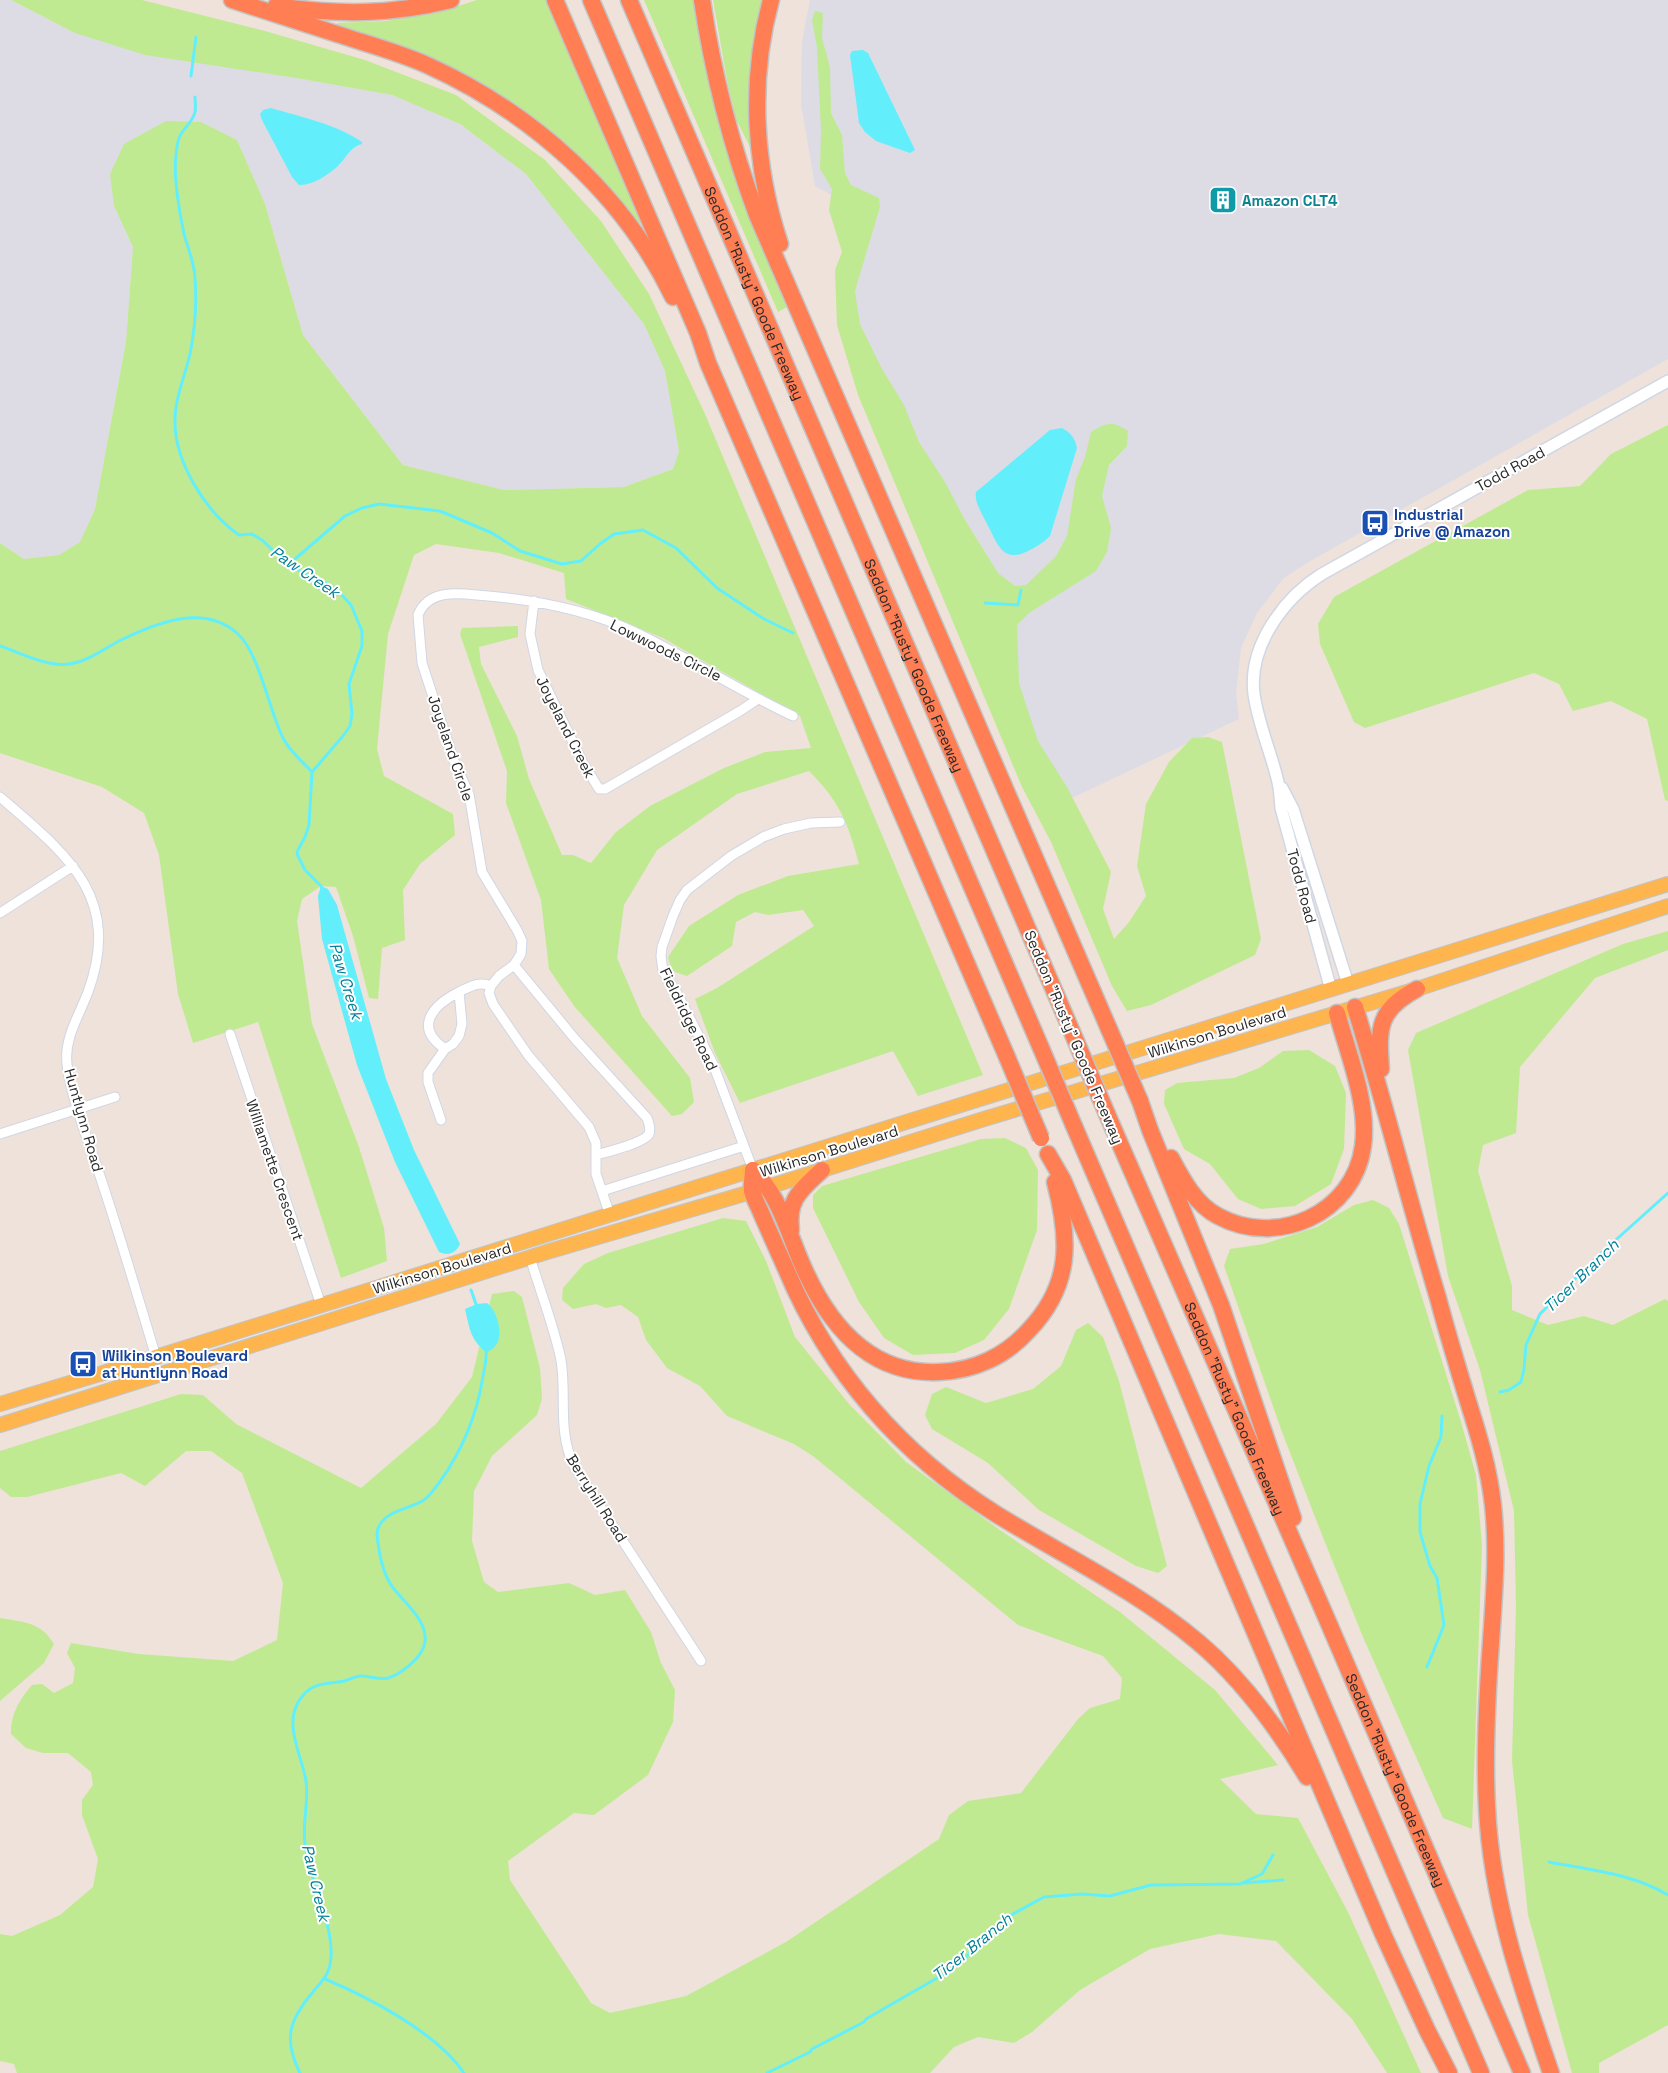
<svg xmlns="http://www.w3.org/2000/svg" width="1668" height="2073" font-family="'Space Grotesk',sans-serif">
<rect width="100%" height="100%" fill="#eee2da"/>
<!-- industrial -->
<path fill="#dddce5" d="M 0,0 L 11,0 L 75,33 L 296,78 L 392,95 L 460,124 L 526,174 L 644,324 L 665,371 L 679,451 L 673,469 L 624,487 L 504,490 L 403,465 L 303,335 L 265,204 L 237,140 L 114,206 L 133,247 L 126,342 L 95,509 L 80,542 L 59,555 L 24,559 L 0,543 Z
M 810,0 L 1668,0 L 1668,359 L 1305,564 L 1283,579 L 1257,613 L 1241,648 L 1236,694 L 1239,719 L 1055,806 L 844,295 L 865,213 L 815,186 L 801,104 L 802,41 Z"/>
<!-- green -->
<path fill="#c0ea91" d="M 11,0 L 142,0 L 265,31 L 365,60 L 456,95 L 545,160 L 601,221 L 649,294 L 705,414 L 983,1075 L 918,1096 L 893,1051 L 740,1103 L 715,1053 L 695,999 L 717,988 L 814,926 L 803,910 L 768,915 L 755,912 L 736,922 L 732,946 L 687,976 L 672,971 L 668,957 L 689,926 L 738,895 L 788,876 L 859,864 C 848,823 840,802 809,771 L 737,794 L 657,850 L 624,905 L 617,958 L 642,1016 L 690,1078 L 694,1102 L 682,1114 L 672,1116 L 574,1006 L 549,969 L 541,900 L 506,803 L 507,771 L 460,634 L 462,628 L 518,626 L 518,637 L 479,647 L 481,664 L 517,736 L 529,779 L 562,855 L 573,855 L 591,863 L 616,832 L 650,806 L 724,768 L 765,752 L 811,748 L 800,716 L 663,638 L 566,599 L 564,573 L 499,553 L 436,544 L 414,555 L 388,634 L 377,749 L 384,776 L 453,814 L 455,835 L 420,864 L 403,890 L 405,940 L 382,948 L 378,999 L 369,998 L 353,936 L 336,887 L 321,886 L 302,899 L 297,921 L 312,1024 L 359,1147 L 384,1228 L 387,1261 L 341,1278 L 258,1022 L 193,1043 L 178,994 L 159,855 L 144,813 L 102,787 L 0,753 L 0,543 L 24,559 L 59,555 L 80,542 L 95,509 L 126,342 L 133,247 L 114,206 L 110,174 L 124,144 L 166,121 L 201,122 L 237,140 L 265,204 L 303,335 L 403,465 L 504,490 L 624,487 L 673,469 L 679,451 L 665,371 L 644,324 L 526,174 L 460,124 L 392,95 L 296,78 L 145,55 L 75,33 Z
M 477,0 L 547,0 L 641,223 L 636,226 L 503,98 L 452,68 L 408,50 L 338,27 L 337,23 L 386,21 L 436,13 Z
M 644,0 L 695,0 L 751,216 L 787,307 L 778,312 Z
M 713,0 L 764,0 L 754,144 L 750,147 L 736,119 L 727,80 Z
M 815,11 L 823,13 L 822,38 L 830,67 L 831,113 L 842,135 L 845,173 L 851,185 L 879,198 L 880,207 L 855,291 L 860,324 L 881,367 L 904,405 L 919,442 L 945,482 L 965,520 L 998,573 L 1015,586 L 1026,585 L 1056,556 L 1067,536 L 1076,479 L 1085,457 L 1091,432 C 1106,422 1114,421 1128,431 L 1127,446 L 1109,465 L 1102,496 L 1111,528 L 1107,552 L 1096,571 L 1029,613 L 1017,625 L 1019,683 L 1038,741 L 1067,787 L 1111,872 L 1103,909 L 1114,939 L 1129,922 L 1146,896 L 1137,866 L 1146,804 L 1169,762 L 1192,738 L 1208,737 L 1222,742 L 1261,939 L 1255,955 L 1151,1005 L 1127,1011 L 1112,986 L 1051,842 L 1022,787 L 858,395 L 837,325 L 835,270 L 842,252 L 829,210 L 832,189 L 820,169 L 821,130 L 817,48 L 812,20 Z
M 1668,425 L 1668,801 L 1665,800 L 1647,719 L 1611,701 L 1573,711 L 1559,684 L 1534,673 L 1365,728 L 1354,722 L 1320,644 L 1318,624 L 1334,597 L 1528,490 L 1580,486 L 1611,454 Z
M 1668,931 L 1668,950 L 1595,978 L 1520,1067 L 1516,1133 L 1483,1145 L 1478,1171 L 1512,1286 L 1512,1310 L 1548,1325 L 1584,1316 L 1613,1325 L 1665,1299 L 1668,1301 L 1668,2025 L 1599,2063 L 1599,2073 L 1572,2073 L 1528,1915 L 1512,1761 L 1516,1605 L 1514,1511 L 1480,1370 L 1448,1276 L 1408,1050 L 1416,1033 L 1623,944 Z
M 1309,1050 L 1335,1066 L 1346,1093 L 1344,1149 L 1331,1184 L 1295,1206 L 1261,1209 L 1238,1199 L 1210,1164 L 1184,1149 L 1164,1104 L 1165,1090 L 1177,1083 L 1234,1078 L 1259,1068 L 1283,1051 Z
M 1005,1138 L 1026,1148 L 1038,1170 L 1037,1230 L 1009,1309 L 984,1340 L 955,1353 L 913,1355 L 884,1338 L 859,1302 L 813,1208 L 813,1195 L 822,1186 L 981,1139 Z
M 1373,1200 L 1389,1208 L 1399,1224 L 1461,1422 L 1476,1475 L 1482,1545 L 1472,1829 L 1443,1818 L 1363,1637 L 1324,1540 L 1282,1432 L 1224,1266 L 1230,1249 L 1264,1244 L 1317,1227 L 1354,1205 Z
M 723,1218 L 746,1221 L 766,1261 L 795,1337 L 849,1404 L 906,1462 L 1000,1530 L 1120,1612 L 1215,1690 L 1278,1765 L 1220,1779 L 1256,1814 L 1298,1818 L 1348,1912 L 1421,2073 L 1387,2073 L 1352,2019 L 1276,1941 L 1219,1934 L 1150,1949 L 1080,1990 L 1032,2032 L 1014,2043 L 978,2037 L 954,2047 L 930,2073 L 17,2073 L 14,2064 L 0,2061 L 0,1934 L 12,1936 L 60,1915 L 93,1887 L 98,1859 L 82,1815 L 82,1800 L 93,1785 L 91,1772 L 68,1753 L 43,1753 L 26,1748 L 11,1734 C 10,1715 20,1699 32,1685 L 42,1684 L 54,1693 L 73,1683 L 75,1668 L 67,1653 L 71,1643 L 139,1654 L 233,1661 L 277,1640 L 283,1583 L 242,1473 L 211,1451 L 186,1451 L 145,1486 L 121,1473 L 27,1497 L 11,1497 L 0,1488 L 0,1451 L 181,1394 L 203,1395 L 236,1424 L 361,1488 L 436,1424 L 472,1377 L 492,1294 L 514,1291 L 522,1297 L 540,1368 L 542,1399 L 537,1415 L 492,1456 L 474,1491 L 472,1541 L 484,1582 L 498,1592 L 569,1583 L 595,1595 L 625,1590 L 651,1632 L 661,1663 L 675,1690 L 673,1722 L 648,1775 L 594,1815 L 574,1813 L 508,1861 L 510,1880 L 591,2003 L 610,2013 L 686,1996 L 786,1942 L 939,1839 L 949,1815 L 968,1801 L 1021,1793 L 1078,1719 L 1090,1708 L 1120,1699 L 1122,1678 L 1103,1656 L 1018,1625 L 813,1456 L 794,1444 L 727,1416 L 700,1386 L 667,1368 L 646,1340 L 638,1317 L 621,1305 L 606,1308 L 596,1304 L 573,1309 L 562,1300 L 563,1288 L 584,1264 L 608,1253 Z
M 1088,1323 L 1103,1337 L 1119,1381 L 1167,1566 L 1158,1573 L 1136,1566 L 1039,1510 L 988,1463 L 932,1429 L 925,1415 L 932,1394 L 946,1387 L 986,1403 L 1033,1389 L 1061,1366 L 1076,1330 Z
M 0,1618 C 24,1622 41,1622 54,1644 L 44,1663 L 0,1701 Z"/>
<!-- water -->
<path fill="#62effb" d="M 863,50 L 868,53 L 915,150 L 910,153 L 876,141 L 865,132 L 859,123 L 850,55 L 852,51 Z
M 271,108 C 301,117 336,124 362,142 L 362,144 C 351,146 346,158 338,166 C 328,175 312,186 299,185 L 292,177 L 262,120 L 260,114 L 263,110 Z
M 1062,428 C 1071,433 1075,438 1077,448 L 1050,536 C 1044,542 1038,546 1030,550 C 1002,565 998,544 986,522 C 982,513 974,502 976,492 L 1050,430 Z
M 321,886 L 328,889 L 337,905 L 386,1079 L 414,1150 L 460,1244 C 455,1254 448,1256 439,1252 L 395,1162 L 357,1065 L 322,939 L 318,896 Z
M 487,1303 C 497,1310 504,1335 496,1345 C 494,1348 489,1351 487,1353 C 470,1339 470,1330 465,1309 L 477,1304 Z"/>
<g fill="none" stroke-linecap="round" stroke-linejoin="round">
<!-- stream -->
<path stroke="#62effb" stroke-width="3" d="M 191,76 L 196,37
M 195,97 C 195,101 196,107 195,112 C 193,121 186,126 181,134 C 178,139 176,150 176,156 C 173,175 180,216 184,234 C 188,249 195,264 195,279 C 197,304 195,329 190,354 C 185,376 175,398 175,420 C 174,462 206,512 239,535 L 252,534 L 262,540 L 288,565 L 330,585 L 339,592 L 351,605 L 362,631 L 362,646 L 349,684 L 352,714 L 350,726 L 343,736 L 312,772 L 309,825 L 305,837 L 298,850 L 297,854 L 305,870 L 321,886 L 322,889
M 288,565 L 345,516 L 362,508 L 379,504 L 440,511 L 492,533 L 520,551 L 562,564 L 581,561 L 600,544 L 614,534 L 643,530 L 676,548 L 717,588 L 764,619 L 793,633
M 985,603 L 1018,605 L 1021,590
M 0,646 C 21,653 47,667 69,664 C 87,662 105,648 121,640 C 156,623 204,603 238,634 C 259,653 269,710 283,738 C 290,752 302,761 312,772
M 471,1290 L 477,1307
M 1500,1392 L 1509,1390 L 1521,1382 L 1524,1369 L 1526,1345 L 1540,1314 L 1599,1255 L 1668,1193
M 1427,1667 L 1444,1625 L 1437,1578 L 1430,1566 L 1420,1532 L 1420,1504 L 1429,1466 L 1441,1437 L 1442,1416
M 1549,1862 C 1590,1870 1631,1873 1668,1895
M 1244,1883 L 1283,1880
M 325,1979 C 370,1998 437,2033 464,2073
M 300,2073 C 283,2039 289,2020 313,1992 C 323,1979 330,1975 331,1957 C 333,1921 309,1881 305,1844 C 302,1823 309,1802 306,1781 C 301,1751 279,1719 306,1692 C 317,1682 331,1684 344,1681 C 349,1680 355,1676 361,1676 C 369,1676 380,1680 388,1678 C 401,1674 420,1659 424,1646 C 431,1624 406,1604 394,1589 C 384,1577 380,1558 378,1543 C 377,1537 376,1531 379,1526 C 387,1510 410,1509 424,1500 C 430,1496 434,1489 439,1483 C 462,1451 477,1415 483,1376 C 485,1367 487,1358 486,1349
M 767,2073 L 810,2052 L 812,2049 L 864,2022 L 866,2019 L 944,1974 L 964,1959 L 994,1928 L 1011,1915 L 1044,1897 L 1082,1894 L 1110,1896 L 1151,1885 L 1240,1884 L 1262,1874 L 1273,1855"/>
<defs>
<path id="minor" d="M 534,601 L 530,634 L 538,670 L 582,761 L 599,789 L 605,789 L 740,711 L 758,699
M 0,797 C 66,854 123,896 88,992 C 79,1016 64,1038 67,1064 C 71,1099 89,1142 100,1176 C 120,1236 138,1297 156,1357
M 0,913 L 73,866
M 514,965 L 575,1039 L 647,1118 C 649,1123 651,1129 649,1134 C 644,1143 607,1152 596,1155
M 230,1034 L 321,1305
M 445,1049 C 413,1027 433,1005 459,992 C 471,986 479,981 491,986
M 441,1120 L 428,1082 L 428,1073 L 445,1049 L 453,1044 L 459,1036 L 462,1024 L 459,992
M 0,1134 L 115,1097
M 753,1170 L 713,1064 L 677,993 L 663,971 L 661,956 L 662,947 L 673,916 L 680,900 L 687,890 L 731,856 L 763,837 L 784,829 L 811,823 L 840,822
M 602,1191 L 744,1146
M 610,1215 L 596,1174 L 596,1143 L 589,1127 L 528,1055 L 493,1004 L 489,993 L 491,986 L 499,976 L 514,965 L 521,954 L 522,941 L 517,930 L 482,872 L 469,794 L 454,761 L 422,663 L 418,615 C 428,590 456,593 477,595 C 531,599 586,609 635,632 C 689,658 739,691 793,716
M 530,1257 C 540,1291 554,1326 561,1360 C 567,1397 557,1430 574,1466 L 701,1661"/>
<path id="tertiary" d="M 1282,788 L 1293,809 L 1348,984
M 1331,990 L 1281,808 C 1280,798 1280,788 1277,778 C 1270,750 1258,723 1254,694 C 1248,646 1284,598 1322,574 L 1668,381"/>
<path id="primary" d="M 0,1404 L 156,1357 L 698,1187 L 1668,884
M 0,1425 L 550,1251 L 768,1187 L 984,1119 L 1417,989 L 1668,906"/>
<g id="motorway">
<path d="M 232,0 C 267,11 302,23 337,34 C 367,44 398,52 427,65 C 531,112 623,193 673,297"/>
<path d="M 555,0 L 698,333 L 708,363 L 1007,1057"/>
<path d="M 591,0 L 1041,1048"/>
<path id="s1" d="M 629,0 L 1075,1039"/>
<path d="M 702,0 C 713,74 731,145 757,215 L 1109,1029"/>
<path d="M 771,0 C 749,80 754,165 780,244"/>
<path d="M 276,6 C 338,15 391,15 451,0"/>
<path d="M 1355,1007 C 1385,1104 1409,1201 1438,1298 C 1447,1332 1457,1365 1467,1398 C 1478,1433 1489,1468 1493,1505 C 1498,1551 1494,1596 1491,1642 C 1487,1697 1484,1752 1487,1807 C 1491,1899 1521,1986 1551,2073"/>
<path d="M 1381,1069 C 1378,1027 1378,1010 1417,989"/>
<path d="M 1140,1101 L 1150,1130 L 1221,1305 L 1293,1518"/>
<path id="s2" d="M 1107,1114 L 1326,1617 L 1522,2073"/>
<path d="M 1074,1126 L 1481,2073"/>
<path d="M 1048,1154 L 1063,1180 L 1383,1934 L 1427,2030 L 1449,2073"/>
<path d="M 1171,1158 C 1182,1179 1196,1205 1218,1216 C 1276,1248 1354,1214 1363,1146 C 1369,1104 1348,1054 1337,1013"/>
<path d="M 753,1170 C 753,1176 751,1184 752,1191 C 754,1199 759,1207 762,1215 C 770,1233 778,1251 786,1269 C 829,1372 902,1455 996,1514 C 1064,1556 1136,1590 1198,1642 C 1242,1679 1277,1727 1307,1777"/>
<path d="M 753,1170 C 757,1175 763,1181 767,1187 C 784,1211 793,1246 806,1273 C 832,1329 873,1375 939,1372 C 974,1371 1006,1356 1029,1330 C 1072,1285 1070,1239 1055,1182"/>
<path d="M 791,1230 C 787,1199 801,1190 822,1170"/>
</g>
</defs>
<!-- minor casing -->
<use href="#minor" stroke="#cfd7e5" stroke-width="11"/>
<!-- tertiary casing -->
<use href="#tertiary" stroke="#cfd7e5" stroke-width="14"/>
<!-- primary casing -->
<use href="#primary" stroke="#c3c3c3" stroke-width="16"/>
<!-- motorway casing -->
<use href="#motorway" stroke="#c3c3c3" stroke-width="19"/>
<!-- minor -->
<use href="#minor" stroke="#fff" stroke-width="9"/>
<!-- tertiary -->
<use href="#tertiary" stroke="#fff" stroke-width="11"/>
<!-- primary -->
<use href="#primary" stroke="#ffb54e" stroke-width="14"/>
<!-- motorway -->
<use href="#motorway" stroke="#ff7e54" stroke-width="16"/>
<defs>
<path id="motorway-bridge" d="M 1109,1029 L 1140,1101
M 1075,1039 L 1107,1114
M 1041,1048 L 1074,1126
M 1007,1057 L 1041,1138"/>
</defs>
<!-- motorway-bridge casing -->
<use href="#motorway-bridge" stroke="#c3c3c3" stroke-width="19" stroke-linecap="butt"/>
<!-- motorway-bridge -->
<use href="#motorway-bridge" stroke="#ff7e54" stroke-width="16"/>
</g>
<!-- icons -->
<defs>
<symbol id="building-square" viewBox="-11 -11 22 22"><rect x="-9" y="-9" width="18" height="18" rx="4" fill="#0f9aa8" stroke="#fff"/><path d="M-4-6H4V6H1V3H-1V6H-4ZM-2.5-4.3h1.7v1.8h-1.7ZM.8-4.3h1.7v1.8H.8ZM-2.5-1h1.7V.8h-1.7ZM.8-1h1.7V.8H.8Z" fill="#fff"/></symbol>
<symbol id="bus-square" viewBox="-11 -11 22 22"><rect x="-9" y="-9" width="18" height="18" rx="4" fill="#1a4fb4" stroke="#fff"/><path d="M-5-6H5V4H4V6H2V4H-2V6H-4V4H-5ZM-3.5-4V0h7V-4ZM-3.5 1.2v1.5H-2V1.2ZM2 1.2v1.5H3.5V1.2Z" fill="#fff"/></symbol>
</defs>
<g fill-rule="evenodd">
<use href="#building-square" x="1207" y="184" width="32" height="32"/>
<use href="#bus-square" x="1359" y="507" width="32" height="32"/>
<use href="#bus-square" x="67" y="1348" width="32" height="32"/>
</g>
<g text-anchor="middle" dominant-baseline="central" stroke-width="4" stroke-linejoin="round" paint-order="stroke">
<!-- culture labels -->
<g font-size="15" font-weight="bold" fill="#0d838f" stroke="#fff" text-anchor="start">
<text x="1242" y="200">Amazon CLT4</text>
</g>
<!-- street labels -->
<g font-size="15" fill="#2a2a2a" stroke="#fff">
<text stroke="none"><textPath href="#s1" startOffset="319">Seddon "Rusty" Goode Freeway</textPath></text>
<text transform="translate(1510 469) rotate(-29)">Todd Road</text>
<text transform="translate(666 650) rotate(26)">Lowwoods Circle</text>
<text stroke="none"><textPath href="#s1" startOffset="724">Seddon "Rusty" Goode Freeway</textPath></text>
<text transform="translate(566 727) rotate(63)">Joyeland Creek</text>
<text transform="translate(451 748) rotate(71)">Joyeland Circle</text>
<text transform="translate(1302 886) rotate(75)">Todd Road</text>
<text transform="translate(689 1019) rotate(64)">Fieldridge Road</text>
<text transform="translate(1217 1032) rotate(-17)">Wilkinson Boulevard</text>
<text transform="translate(1074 1037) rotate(67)">Seddon "Rusty" Goode Freeway</text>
<text transform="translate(84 1120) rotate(74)">Huntlynn Road</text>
<text transform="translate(829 1151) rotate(-17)">Wilkinson Boulevard</text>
<text transform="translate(275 1170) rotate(71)">Williamette Crescent</text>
<text transform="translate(442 1268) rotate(-17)">Wilkinson Boulevard</text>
<text stroke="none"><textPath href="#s2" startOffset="321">Seddon "Rusty" Goode Freeway</textPath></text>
<text transform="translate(597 1498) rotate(58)">Berryhill Road</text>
<text stroke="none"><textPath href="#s2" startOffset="726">Seddon "Rusty" Goode Freeway</textPath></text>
</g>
<!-- transit labels -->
<g font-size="15" font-weight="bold" fill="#164399" stroke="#fff" text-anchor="start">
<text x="1394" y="514">Industrial<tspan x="1394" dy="17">Drive @ Amazon</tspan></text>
<text x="102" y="1355">Wilkinson Boulevard<tspan x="102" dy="17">at Huntlynn Road</tspan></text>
</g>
<!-- water labels -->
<g font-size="16" font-style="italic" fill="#028199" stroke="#fff">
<text transform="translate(305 572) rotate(34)">Paw Creek</text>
<text transform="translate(346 981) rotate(73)">Paw Creek</text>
<text transform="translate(1581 1276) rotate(-44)">Ticer Branch</text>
<text transform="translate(316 1883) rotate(77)">Paw Creek</text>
<text transform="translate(972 1947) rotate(-39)">Ticer Branch</text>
</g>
</g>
</svg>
